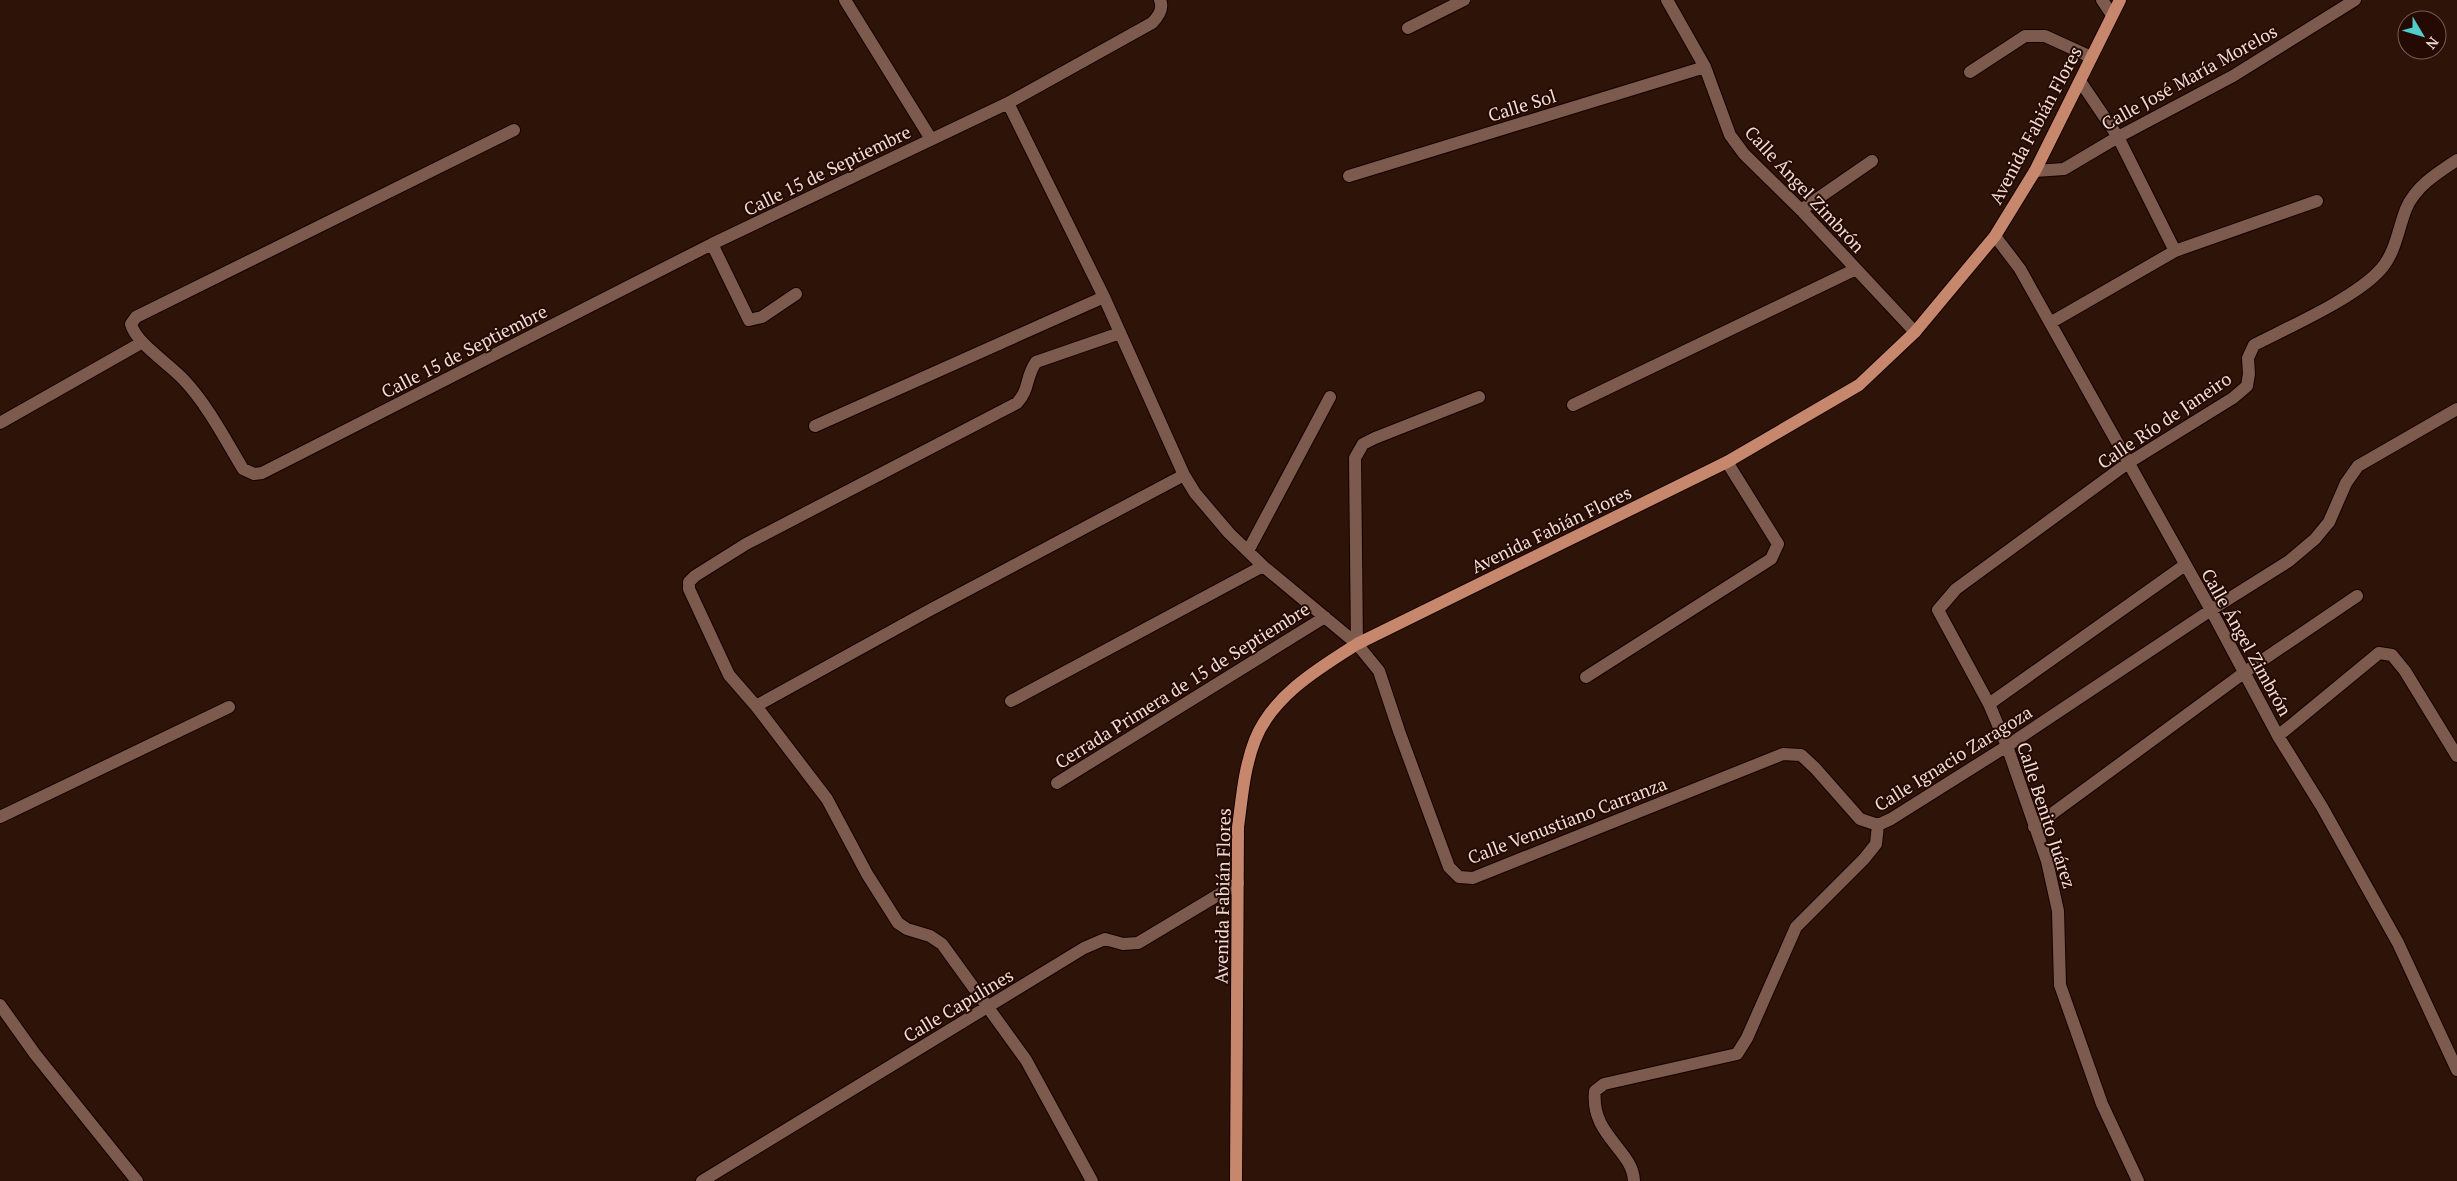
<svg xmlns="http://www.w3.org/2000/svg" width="2457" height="1181" font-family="'PT Serif',serif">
<rect width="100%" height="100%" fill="#2e1408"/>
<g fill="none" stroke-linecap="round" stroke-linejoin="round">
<defs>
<path id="minor" d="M 845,0 L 931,139
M 1667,0 L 1705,67 L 1730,135 L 1744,154 L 1801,210 L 1915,332
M 2102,0 L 2112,15
M 1408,28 L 1464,0
M 1970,72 L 2025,36 L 2045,36 L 2091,57
M 2080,81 L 2118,137 L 2175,251
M 1008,103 L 1104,297 L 1184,475 L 1195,493 L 1229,533 L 1263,566 L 1357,644 L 1379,671 L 1399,731 L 1449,867 L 1459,877 L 1473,878 L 1783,754 L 1801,755 L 1815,768 L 1860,819 L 1878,825
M 514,130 L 136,317 L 131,324 C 135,342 169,364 183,379 C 207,404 225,439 243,469 L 254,474 L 262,473 L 712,244 L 1008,103 L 1152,23 C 1158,17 1164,9 1160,0
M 2035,171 L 2064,169 L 2118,137 L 2233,76 L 2355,0
M 1349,176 L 1705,67
M 1801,210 L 1872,161
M 1995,236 L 2020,269 L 2211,610 L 2278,736 L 2322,807 L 2398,943 L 2457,1070
M 712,244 L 749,320 L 762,317 L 796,294
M 2050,323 L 2175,251 L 2317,201
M 1573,405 L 1856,269
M 0,423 L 141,343
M 815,426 L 1104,297
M 1248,551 L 1330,397
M 1357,644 L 1355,458 L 1363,444 L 1375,438 L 1479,397
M 1586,677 L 1771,559 L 1778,544 L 1727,462
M 1011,701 L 1263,566
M 1989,704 L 2185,565
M 756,706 L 928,611 L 1184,475
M 2278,736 L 2379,653 L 2392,655 L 2405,671 L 2457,756
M 1057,783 L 1325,617
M 0,817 L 229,707
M 1878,825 L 1891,819 L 2007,746 L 2211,610 L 2289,561 L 2315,539 L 2329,522 L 2346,483 L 2358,466 L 2457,409
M 2034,827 L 2245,672 L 2357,596
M 0,1005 L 35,1054 L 137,1181
M 702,1181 L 1084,948 L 1105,939 L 1123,944 L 1138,943 L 1238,883
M 1092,1181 L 1026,1060 L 942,944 L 930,936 L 907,929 L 898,923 L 867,874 L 827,799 L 756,706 L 729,675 L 689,589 L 689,582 L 695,576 L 746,544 L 1017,403 C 1030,389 1025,378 1036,362 L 1120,333
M 1634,1181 C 1633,1150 1590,1135 1595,1091 L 1604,1084 L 1737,1054 L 1747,1038 L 1796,927 L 1864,859 L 1876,844 L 1878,825
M 2138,1181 L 2102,1104 L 2060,985 L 2058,911 L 2047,861 L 2007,746 L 1989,704 L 1938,610 L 1956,589 L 2128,463 L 2233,398 L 2247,386 L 2249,374 L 2248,358 L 2254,345 C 2289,327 2357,297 2381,269 C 2396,252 2398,229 2406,209 C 2415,187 2437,173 2457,160"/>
<path id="major" d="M 1236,1181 L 1238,827 C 1242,798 1244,768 1255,740 C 1272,696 1319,668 1357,644 L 1727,462 L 1859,385 L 1915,332 L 1995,236 L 2035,171 L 2120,0"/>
</defs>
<!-- minor casing -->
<use href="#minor" stroke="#150100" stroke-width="14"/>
<!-- major casing -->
<use href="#major" stroke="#150100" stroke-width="14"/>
<!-- minor -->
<use href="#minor" stroke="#7c5b4e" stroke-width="12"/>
<!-- major -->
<use href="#major" stroke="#c6876d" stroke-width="12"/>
</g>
<g text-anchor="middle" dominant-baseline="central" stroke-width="4" stroke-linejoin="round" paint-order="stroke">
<!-- street labels -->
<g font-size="18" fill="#f0ddd5" stroke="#240a02">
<text transform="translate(2189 77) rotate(-29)">Calle José María Morelos</text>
<text transform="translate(1522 105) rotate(-17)">Calle Sol</text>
<text transform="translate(2035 125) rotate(-62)">Avenida Fabián Flores</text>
<text transform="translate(827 170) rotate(-26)">Calle 15 de Septiembre</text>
<text transform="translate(1805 189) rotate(47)">Calle Ángel Zimbrón</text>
<text transform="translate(464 351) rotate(-27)">Calle 15 de Septiembre</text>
<text transform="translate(2164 420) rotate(-34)">Calle Río de Janeiro</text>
<text transform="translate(1551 529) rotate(-26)">Avenida Fabián Flores</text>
<text transform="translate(2247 642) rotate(61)">Calle Ángel Zimbrón</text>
<text transform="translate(1182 685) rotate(-32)">Cerrada Primera de 15 de Septiembre</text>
<text transform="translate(1953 758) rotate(-32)">Calle Ignacio Zaragoza</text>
<text transform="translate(2047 815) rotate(72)">Calle Benito Juárez</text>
<text transform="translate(1567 820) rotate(-21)">Calle Venustiano Carranza</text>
<text transform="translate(1222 896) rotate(-89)">Avenida Fabián Flores</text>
<text transform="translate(958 1005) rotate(-31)">Calle Capulines</text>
</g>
</g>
<!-- north arrow -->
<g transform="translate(2422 35) rotate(128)"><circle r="24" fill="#240a02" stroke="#765e56"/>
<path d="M0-4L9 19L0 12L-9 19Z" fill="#52cdcc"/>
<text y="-8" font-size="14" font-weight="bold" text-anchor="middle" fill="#f0ddd5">N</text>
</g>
</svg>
